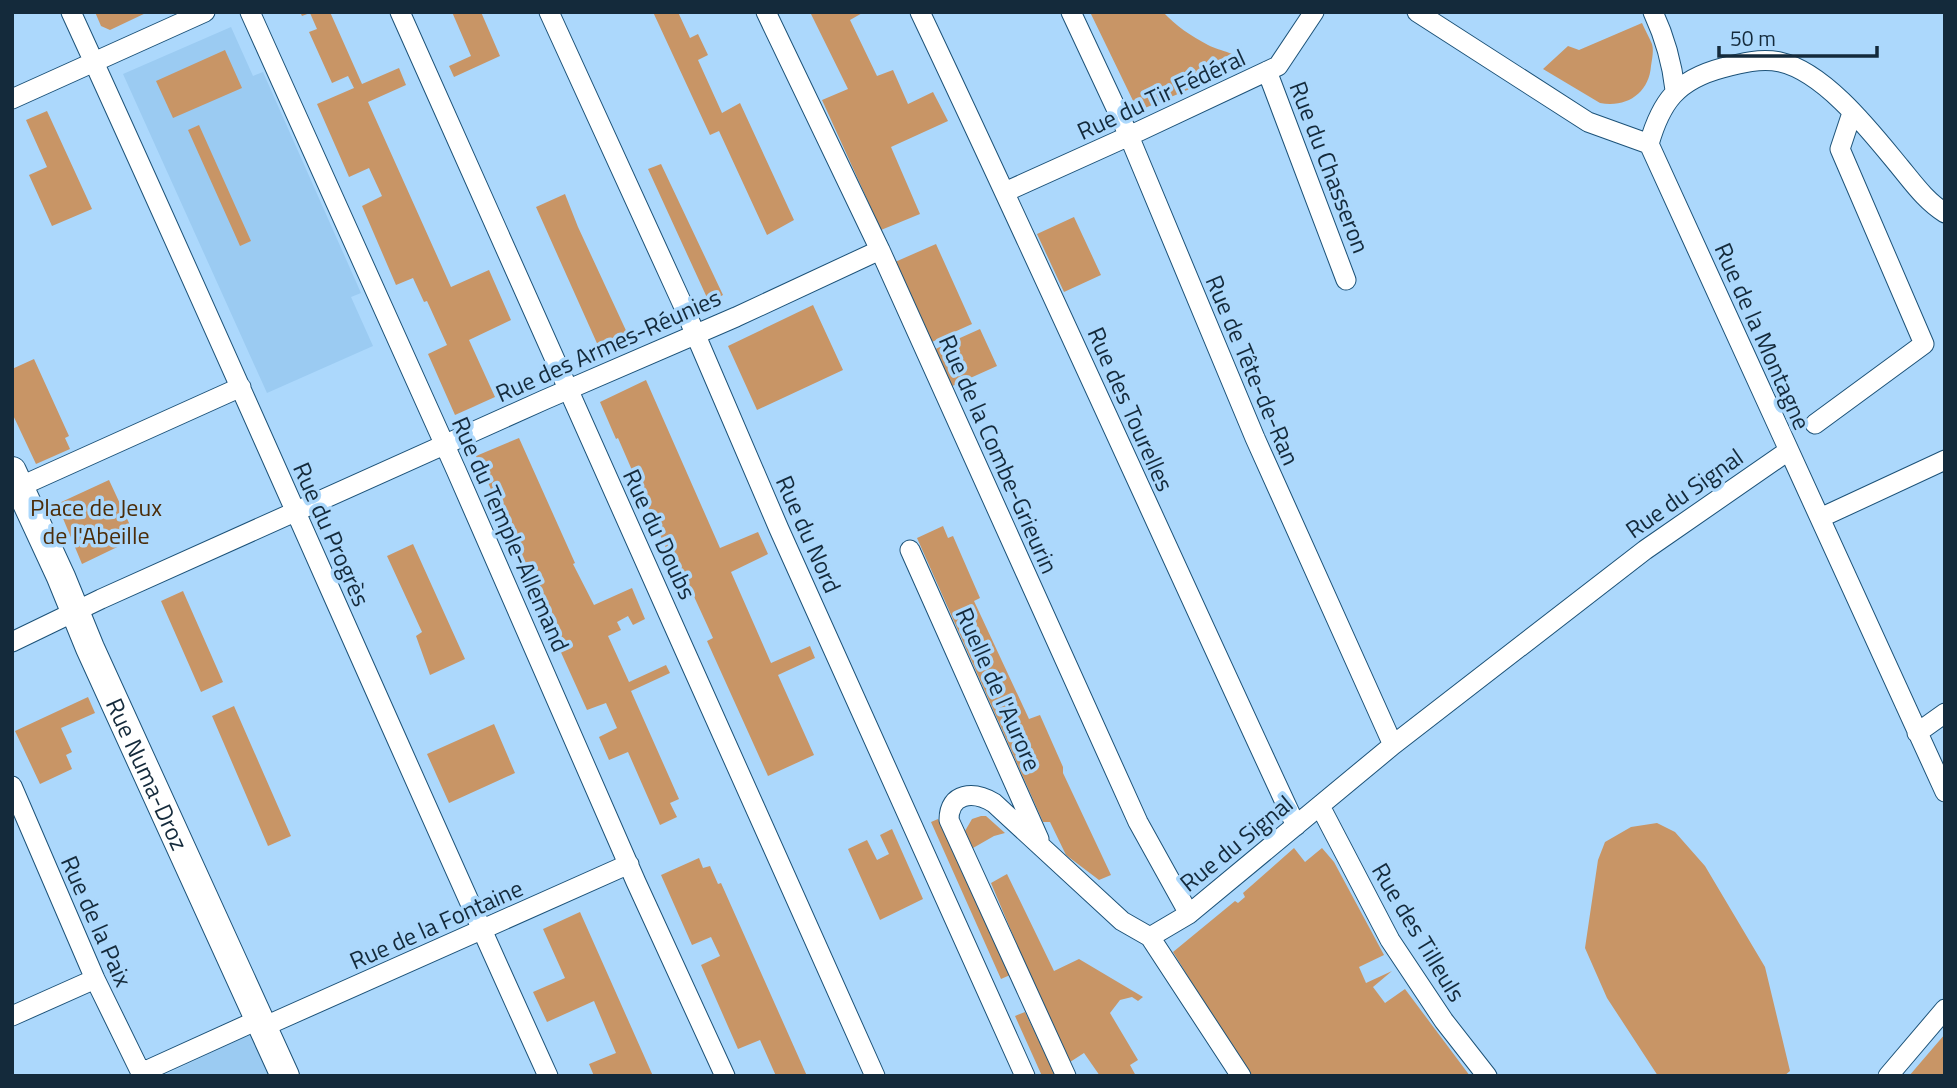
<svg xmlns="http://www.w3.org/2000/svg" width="1957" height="1088" font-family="'Titillium Web',sans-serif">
<rect width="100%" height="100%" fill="#acd8fc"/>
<!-- built -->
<path fill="#9bcbf2" d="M 231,27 L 253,76 L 263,72 L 361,293 L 351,297 L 373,346 L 267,393 L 123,74 Z
M 251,1034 L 270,1076 L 162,1076 Z"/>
<!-- green -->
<path fill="#c89566" d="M 95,12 L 148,12 L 110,30 L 101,26 Z
M 300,12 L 330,12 L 362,84 L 399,68 L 406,85 L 368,102 L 451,287 L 489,270 L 511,320 L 469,340 L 495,397 L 455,415 L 428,354 L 447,345 L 427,301 L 424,302 L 413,278 L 396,285 L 362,206 L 382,196 L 369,168 L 349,177 L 317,104 L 354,88 L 348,76 L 332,83 L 309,32 L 317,29 L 310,13 L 302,16 Z
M 452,12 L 481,12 L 500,56 L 454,77 L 449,66 L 471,56 Z
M 653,12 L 678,12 L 690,38 L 698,34 L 708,55 L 698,60 L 722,113 L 740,103 L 794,220 L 767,235 L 719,131 L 710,135 Z
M 810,12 L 864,12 L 850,20 L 877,76 L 893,70 L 908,104 L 933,92 L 948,121 L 891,147 L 920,214 L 881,230 L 822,100 L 848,89 Z
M 1090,12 L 1163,12 C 1176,26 1191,36 1208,45 C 1221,52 1238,52 1246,65 L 1138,111 Z
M 1642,23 C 1645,30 1649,37 1652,44 C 1654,51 1652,59 1651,66 C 1649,93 1627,108 1600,103 L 1543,69 L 1568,46 L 1579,50 Z
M 225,50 L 242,88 L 173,118 L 156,81 Z
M 47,111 L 92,209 L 52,226 L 29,175 L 47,167 L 26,120 Z
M 199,125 L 251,241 L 240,246 L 188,130 Z
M 661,164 L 723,295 L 709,302 L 648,169 Z
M 565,194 L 578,227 L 629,337 L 600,350 L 536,207 Z
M 1074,217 L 1101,275 L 1064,292 L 1037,234 Z
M 936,244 L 972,324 L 932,342 L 895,262 Z
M 813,305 L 843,370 L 757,410 L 728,346 Z
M 980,329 L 997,366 L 948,388 L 931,351 Z
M 34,359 L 69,436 L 65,438 L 70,449 L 36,464 L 12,413 L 12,369 Z
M 646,380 L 720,548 L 758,532 L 768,554 L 731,572 L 771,663 L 810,646 L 815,658 L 778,675 L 814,755 L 768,776 L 707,641 L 713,638 L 691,590 L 685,592 L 618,438 L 616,439 L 600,402 Z
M 519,438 L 575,563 L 573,564 L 594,605 L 632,588 L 645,619 L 633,625 L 628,616 L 617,622 L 621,630 L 608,636 L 629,682 L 666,665 L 670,673 L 631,691 L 679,799 L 670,803 L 677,817 L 660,825 L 628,752 L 609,760 L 599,737 L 617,728 L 606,703 L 587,710 L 559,648 L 558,638 L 476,456 Z
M 109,480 L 136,538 L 82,564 L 57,504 Z
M 943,526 L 948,538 L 953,536 L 980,598 L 974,601 L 1029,719 L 1040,715 L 1063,767 L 1063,773 L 1111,875 L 1099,880 L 1066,855 L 1050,822 L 1043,822 L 917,538 Z
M 413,544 L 465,659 L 430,675 L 416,636 L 422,632 L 387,556 Z
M 183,591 L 223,682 L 201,692 L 161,601 Z
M 88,697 L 95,713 L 61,728 L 72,752 L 66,755 L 72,769 L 40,784 L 15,731 Z
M 234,706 L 291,836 L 268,846 L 212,716 Z
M 494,724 L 515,773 L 449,803 L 427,754 Z
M 981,816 L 986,816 L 1005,833 L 994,836 L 973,848 L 965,831 L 972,819 Z
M 938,819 L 1010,975 L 1001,979 L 931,822 Z
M 1657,823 L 1675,832 L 1705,866 L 1765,967 L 1790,1071 L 1784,1076 L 1658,1076 L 1607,998 L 1585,948 L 1598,860 L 1605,842 L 1631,827 Z
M 892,829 L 923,899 L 880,920 L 848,849 L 867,840 L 877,860 L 889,854 L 880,835 Z
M 1294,848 L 1305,862 L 1322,848 L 1334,862 L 1384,955 L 1359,967 L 1366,983 L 1392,971 L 1373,987 L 1385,1003 L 1405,989 L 1470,1076 L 1249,1076 L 1173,952 L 1235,901 L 1238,903 L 1245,897 L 1243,893 Z
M 699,858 L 703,868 L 710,866 L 718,884 L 721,883 L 807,1076 L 776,1076 L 760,1040 L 738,1049 L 701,965 L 720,956 L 711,937 L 692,945 L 661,875 Z
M 1007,874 L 1054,971 L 1079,959 L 1143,997 L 1138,1001 L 1132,997 L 1120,1000 L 1110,1013 L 1138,1060 L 1130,1065 L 1136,1076 L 1100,1076 L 1084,1053 L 1067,1064 L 991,883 Z
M 580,912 L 653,1076 L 594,1076 L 589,1064 L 616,1053 L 594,1001 L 547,1022 L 533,992 L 565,978 L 543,929 Z
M 1025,1012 L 1056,1076 L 1042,1076 L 1015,1016 Z
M 1945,1034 L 1945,1076 L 1909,1076 Z"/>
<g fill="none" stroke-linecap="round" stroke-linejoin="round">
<defs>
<path id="minor" d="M 71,12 C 233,365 387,722 548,1076
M 250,12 L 456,470 L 636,882 L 725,1076
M 400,12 C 557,368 717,721 875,1076
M 549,12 L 682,303 L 779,529 L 1025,1076
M 766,12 L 880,250 L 1138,822 L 1189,914
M 920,12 C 1048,282 1170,555 1296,826
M 1071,12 L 1129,136 L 1255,438 L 1393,745
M 1417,12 L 1588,122 L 1649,144 L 1945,792
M 1653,12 C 1665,38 1672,62 1675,90
M 1267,71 L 1346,280
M 12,99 L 205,12
M 1649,144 C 1661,102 1677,80 1722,68 C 1741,63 1761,58 1780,62 C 1825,72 1872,133 1900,167 C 1914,184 1926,201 1945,213
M 1005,192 L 1129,136 L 1278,66 L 1314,12
M 1815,424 L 1924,344 L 1840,149 L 1852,113
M 19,487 L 241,387
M 1820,518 L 1945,460
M 910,550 L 1039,839
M 12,642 L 101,599 L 544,400 L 736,317 L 880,250
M 1917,733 L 1945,713
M 12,786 L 95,979 L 141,1073 L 260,1019
M 1320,806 L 1390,940 L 1444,1021 L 1487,1076
M 1150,937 L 1189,914 L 1393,745 L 1645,550 L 1788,451
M 12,1016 L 95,979
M 263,1027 L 629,864
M 1066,1076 L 949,820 C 949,792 974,791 994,803 L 1122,921 L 1150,937 L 1241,1076
M 1888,1076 L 1945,1009"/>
<g id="secondary">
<path id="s1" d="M 12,471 L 61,577 L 90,648 L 285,1076"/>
</g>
</defs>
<!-- minor casing -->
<use href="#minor" stroke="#1c5278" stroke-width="21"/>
<!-- secondary casing -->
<use href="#secondary" stroke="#1c5278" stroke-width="30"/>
<!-- minor -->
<use href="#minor" stroke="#fff" stroke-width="19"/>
<!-- secondary -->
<use href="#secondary" stroke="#fff" stroke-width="28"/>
</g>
<g text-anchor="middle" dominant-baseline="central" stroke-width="7" stroke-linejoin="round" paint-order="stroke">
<!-- street labels -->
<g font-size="24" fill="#142a3b" stroke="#acd8fc">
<text transform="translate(1161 94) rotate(-25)">Rue du Tir Fédéral</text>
<text transform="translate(1330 167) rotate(69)">Rue du Chasseron</text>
<text transform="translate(1763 336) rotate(66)">Rue de la Montagne</text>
<text transform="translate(608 345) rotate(-24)">Rue des Armes-Réunies</text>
<text transform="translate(1253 370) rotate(67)">Rue de Tête-de-Ran</text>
<text transform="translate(1131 409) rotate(66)">Rue des Tourelles</text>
<text transform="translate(999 454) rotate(66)">Rue de la Combe-Grieurin</text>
<text transform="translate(1684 493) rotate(-35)">Rue du Signal</text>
<text transform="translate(332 534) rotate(66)">Rue du Progrès</text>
<text transform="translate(511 534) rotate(66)">Rue du Temple-Allemand</text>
<text transform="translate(660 534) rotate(65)">Rue du Doubs</text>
<text transform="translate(809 534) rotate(66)">Rue du Nord</text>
<text transform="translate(999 689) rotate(66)">Ruelle de l'Aurore</text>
<text stroke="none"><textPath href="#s1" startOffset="332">Rue Numa-Droz</textPath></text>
<text transform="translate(1236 843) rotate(-39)">Rue du Signal</text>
<text transform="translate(97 921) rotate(66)">Rue de la Paix</text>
<text transform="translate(436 924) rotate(-24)">Rue de la Fontaine</text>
<text transform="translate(1419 932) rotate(59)">Rue des Tilleuls</text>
</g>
<!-- park labels -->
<g font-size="24" fill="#4b2c09" stroke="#acd8fc">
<text x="96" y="507">Place de Jeux<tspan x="96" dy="28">de l'Abeille</tspan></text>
</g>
</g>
<!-- border -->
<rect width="1957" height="1088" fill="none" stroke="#142a3b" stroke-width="28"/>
<!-- scale -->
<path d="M1719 46v10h158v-10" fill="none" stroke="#142a3b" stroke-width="3.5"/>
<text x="1730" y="46" font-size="21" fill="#142a3b" stroke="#acd8fc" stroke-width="5" paint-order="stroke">50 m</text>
</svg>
